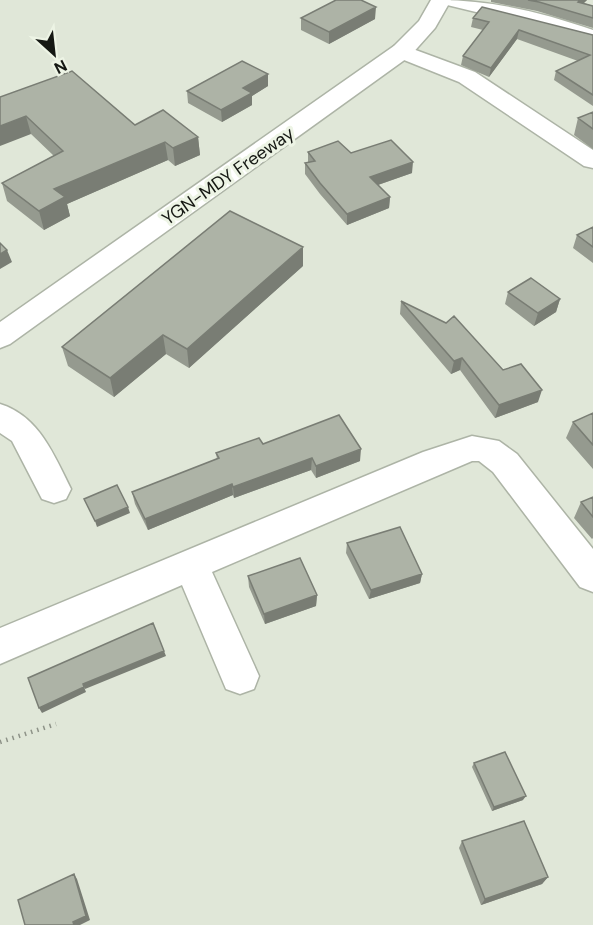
<svg xmlns="http://www.w3.org/2000/svg" width="593" height="925" font-family="'DM Sans',sans-serif">
<rect width="100%" height="100%" fill="#e0e7d8"/>
<g fill="none" stroke-linecap="round" stroke-linejoin="round">
<defs>
<path id="minor" d="M 440,0 C 492,0 544,13 593,30 L 593,43 L 554,31 L 443,4 Z
M 402,45 L 475,72 L 593,150 L 593,168 L 584,166 L 459,82 L 394,56 L 391,51 L 394,46 Z
M 0,404 C 39,416 54,455 71,489 L 66,499 L 54,503 L 42,499 L 12,441 L 0,433 Z
M 472,436 L 499,441 L 517,454 L 593,549 L 593,592 L 580,587 L 493,472 L 479,461 L 472,461 L 212,572 L 259,676 L 254,689 L 240,694 L 226,689 L 182,585 L 0,664 L 0,628 L 423,452 Z"/>
<path id="major" d="M 431,0 L 451,0 L 435,28 L 410,56 L 10,344 L 0,348 L 0,322 L 394,46 L 419,21 Z"/>
</defs>
<!-- minor casing -->
<use href="#minor" stroke="#adb4a6" stroke-width="3"/>
<!-- major casing -->
<use href="#major" stroke="#adb4a6" stroke-width="3"/>
<!-- path -->
<path stroke="#8e9388" stroke-width="4.5" stroke-dasharray="1.5 5" stroke-linecap="butt" d="M 0,742 L 56,724"/>
<!-- minor -->
<use href="#minor" fill="#fff" fill-rule="evenodd"/>
<!-- major -->
<use href="#major" fill="#fff" fill-rule="evenodd"/>
</g>
<!-- wall -->
<path fill="#959a8f" d="M 491,0 L 587,0 L 584,3 L 593,6 L 593,28 L 537,11 L 491,2 Z
M 301,18 L 375,19 L 329,44 L 301,30 Z
M 473,18 L 593,35 L 593,106 L 554,80 L 556,71 L 578,61 L 517,39 L 489,77 L 461,65 L 463,56 L 483,30 L 471,27 Z
M 268,86 L 252,96 L 252,105 L 222,122 L 188,103 L 187,91 Z
M 0,97 L 198,137 L 200,155 L 175,166 L 168,160 L 67,204 L 70,216 L 44,230 L 7,201 L 2,183 L 54,156 L 31,134 Z
M 593,112 L 593,149 L 574,135 L 578,118 Z
M 308,152 L 351,153 L 412,173 L 378,185 L 390,197 L 389,208 L 347,225 L 320,194 L 305,174 L 305,163 L 308,163 Z
M 593,227 L 593,263 L 573,248 L 577,235 Z
M 303,266 L 189,368 L 166,354 L 114,397 L 68,366 L 62,347 Z
M 508,292 L 560,299 L 556,312 L 534,326 L 505,304 Z
M 401,301 L 503,370 L 538,402 L 495,418 L 460,370 L 451,374 L 400,314 Z
M 593,413 L 593,469 L 566,438 L 573,422 Z
M 263,444 L 360,461 L 316,478 L 311,470 L 234,498 L 233,495 L 148,530 L 135,504 L 132,492 L 217,459 L 216,453 Z
M 593,497 L 593,538 L 592,539 L 574,518 L 581,502 Z
M 347,543 L 422,574 L 420,583 L 369,599 L 346,553 Z
M 248,576 L 317,595 L 316,606 L 265,624 L 249,587 Z
M 474,763 L 523,800 L 492,811 L 472,767 Z
M 462,841 L 548,877 L 542,884 L 481,905 L 459,848 Z"/>
<!-- shaded-wall -->
<path fill="#797d74" d="M 580,0 L 587,0 L 576,10 L 578,2 Z
M 376,7 L 375,19 L 329,44 L 329,32 Z
M 519,30 L 517,39 L 489,77 L 491,68 Z
M 268,74 L 268,86 L 252,96 L 252,105 L 222,122 L 221,110 L 243,88 Z
M 26,116 L 31,134 L 0,146 L 0,126 Z
M 198,137 L 200,155 L 175,166 L 173,148 Z
M 165,142 L 168,160 L 67,204 L 70,216 L 44,230 L 39,211 L 54,189 Z
M 413,162 L 412,173 L 369,188 L 370,177 Z
M 390,197 L 389,208 L 347,225 L 347,214 Z
M 303,247 L 303,266 L 189,368 L 187,349 Z
M 7,250 L 12,262 L 0,269 L 0,254 Z
M 560,299 L 556,312 L 534,326 L 538,313 Z
M 163,335 L 166,354 L 114,397 L 110,378 Z
M 462,358 L 460,370 L 451,374 L 454,361 Z
M 542,390 L 538,402 L 495,418 L 499,405 Z
M 361,449 L 360,461 L 316,478 L 316,466 Z
M 312,458 L 311,470 L 234,498 L 233,487 Z
M 232,484 L 233,495 L 148,530 L 145,519 Z
M 128,507 L 130,513 L 97,527 L 95,521 Z
M 422,574 L 420,583 L 369,599 L 371,590 Z
M 317,595 L 316,606 L 265,624 L 264,614 Z
M 164,651 L 166,656 L 85,689 L 83,684 Z
M 84,687 L 86,692 L 42,713 L 39,708 Z
M 526,796 L 523,800 L 492,811 L 494,807 Z
M 74,874 L 77,879 L 90,920 L 80,925 L 74,925 L 73,922 Z
M 548,877 L 542,884 L 481,905 L 485,899 Z"/>
<!-- building -->
<path fill="#adb3a6" stroke="#797d74" stroke-width="1.5" d="M 336,0 L 361,0 L 376,7 L 329,32 L 301,18 Z
M 528,0 L 580,0 L 578,2 L 593,6 L 593,18 L 539,2 Z
M 482,7 L 593,35 L 593,95 L 556,71 L 590,55 L 519,30 L 491,68 L 463,56 L 489,22 L 473,18 Z
M 242,61 L 268,74 L 243,88 L 252,93 L 221,110 L 187,91 Z
M 72,71 L 135,125 L 163,110 L 198,137 L 173,148 L 165,142 L 54,189 L 65,197 L 39,211 L 2,183 L 63,151 L 26,116 L 0,126 L 0,97 Z
M 593,112 L 593,129 L 578,118 Z
M 391,140 L 413,162 L 370,177 L 390,197 L 347,214 L 320,183 L 305,163 L 315,161 L 308,152 L 338,141 L 351,153 Z
M 230,211 L 303,247 L 187,349 L 163,335 L 110,378 L 62,347 Z
M 593,227 L 593,247 L 577,235 Z
M 0,243 L 7,250 L 0,254 Z
M 531,278 L 560,299 L 538,313 L 508,292 Z
M 401,301 L 446,323 L 454,316 L 503,370 L 521,364 L 542,390 L 499,405 L 462,358 L 454,361 Z
M 593,413 L 593,445 L 573,422 Z
M 339,415 L 361,449 L 316,466 L 312,458 L 233,487 L 232,484 L 145,519 L 132,492 L 219,458 L 216,453 L 259,438 L 263,444 Z
M 117,485 L 128,507 L 95,521 L 84,499 Z
M 593,497 L 593,517 L 581,502 Z
M 400,527 L 422,574 L 371,590 L 347,543 Z
M 300,558 L 317,595 L 264,614 L 248,576 Z
M 153,623 L 164,651 L 83,684 L 84,687 L 39,708 L 28,678 Z
M 505,752 L 526,796 L 494,807 L 474,763 Z
M 524,821 L 548,877 L 485,899 L 462,841 Z
M 74,874 L 86,916 L 73,922 L 74,925 L 25,925 L 18,900 Z"/>
<g text-anchor="middle" dominant-baseline="central" stroke-width="6" stroke-linejoin="round" paint-order="stroke">
<!-- far-street labels -->
<g font-size="18" fill="#151813" stroke="#edf4e5">
<text transform="translate(228 176) rotate(-35)">YGN-MDY Freeway</text>
</g>
</g>
<!-- north arrow -->
<g transform="translate(54 54) rotate(153)" stroke="#edf4e5" stroke-width="4.5" paint-order="stroke">
<path d="M0-4.5L10 22L0 15L-10 22Z" fill="#151813"/>
<text y="-9" font-size="16" font-weight="bold" text-anchor="middle" fill="#151813">N</text>
</g>
</svg>
